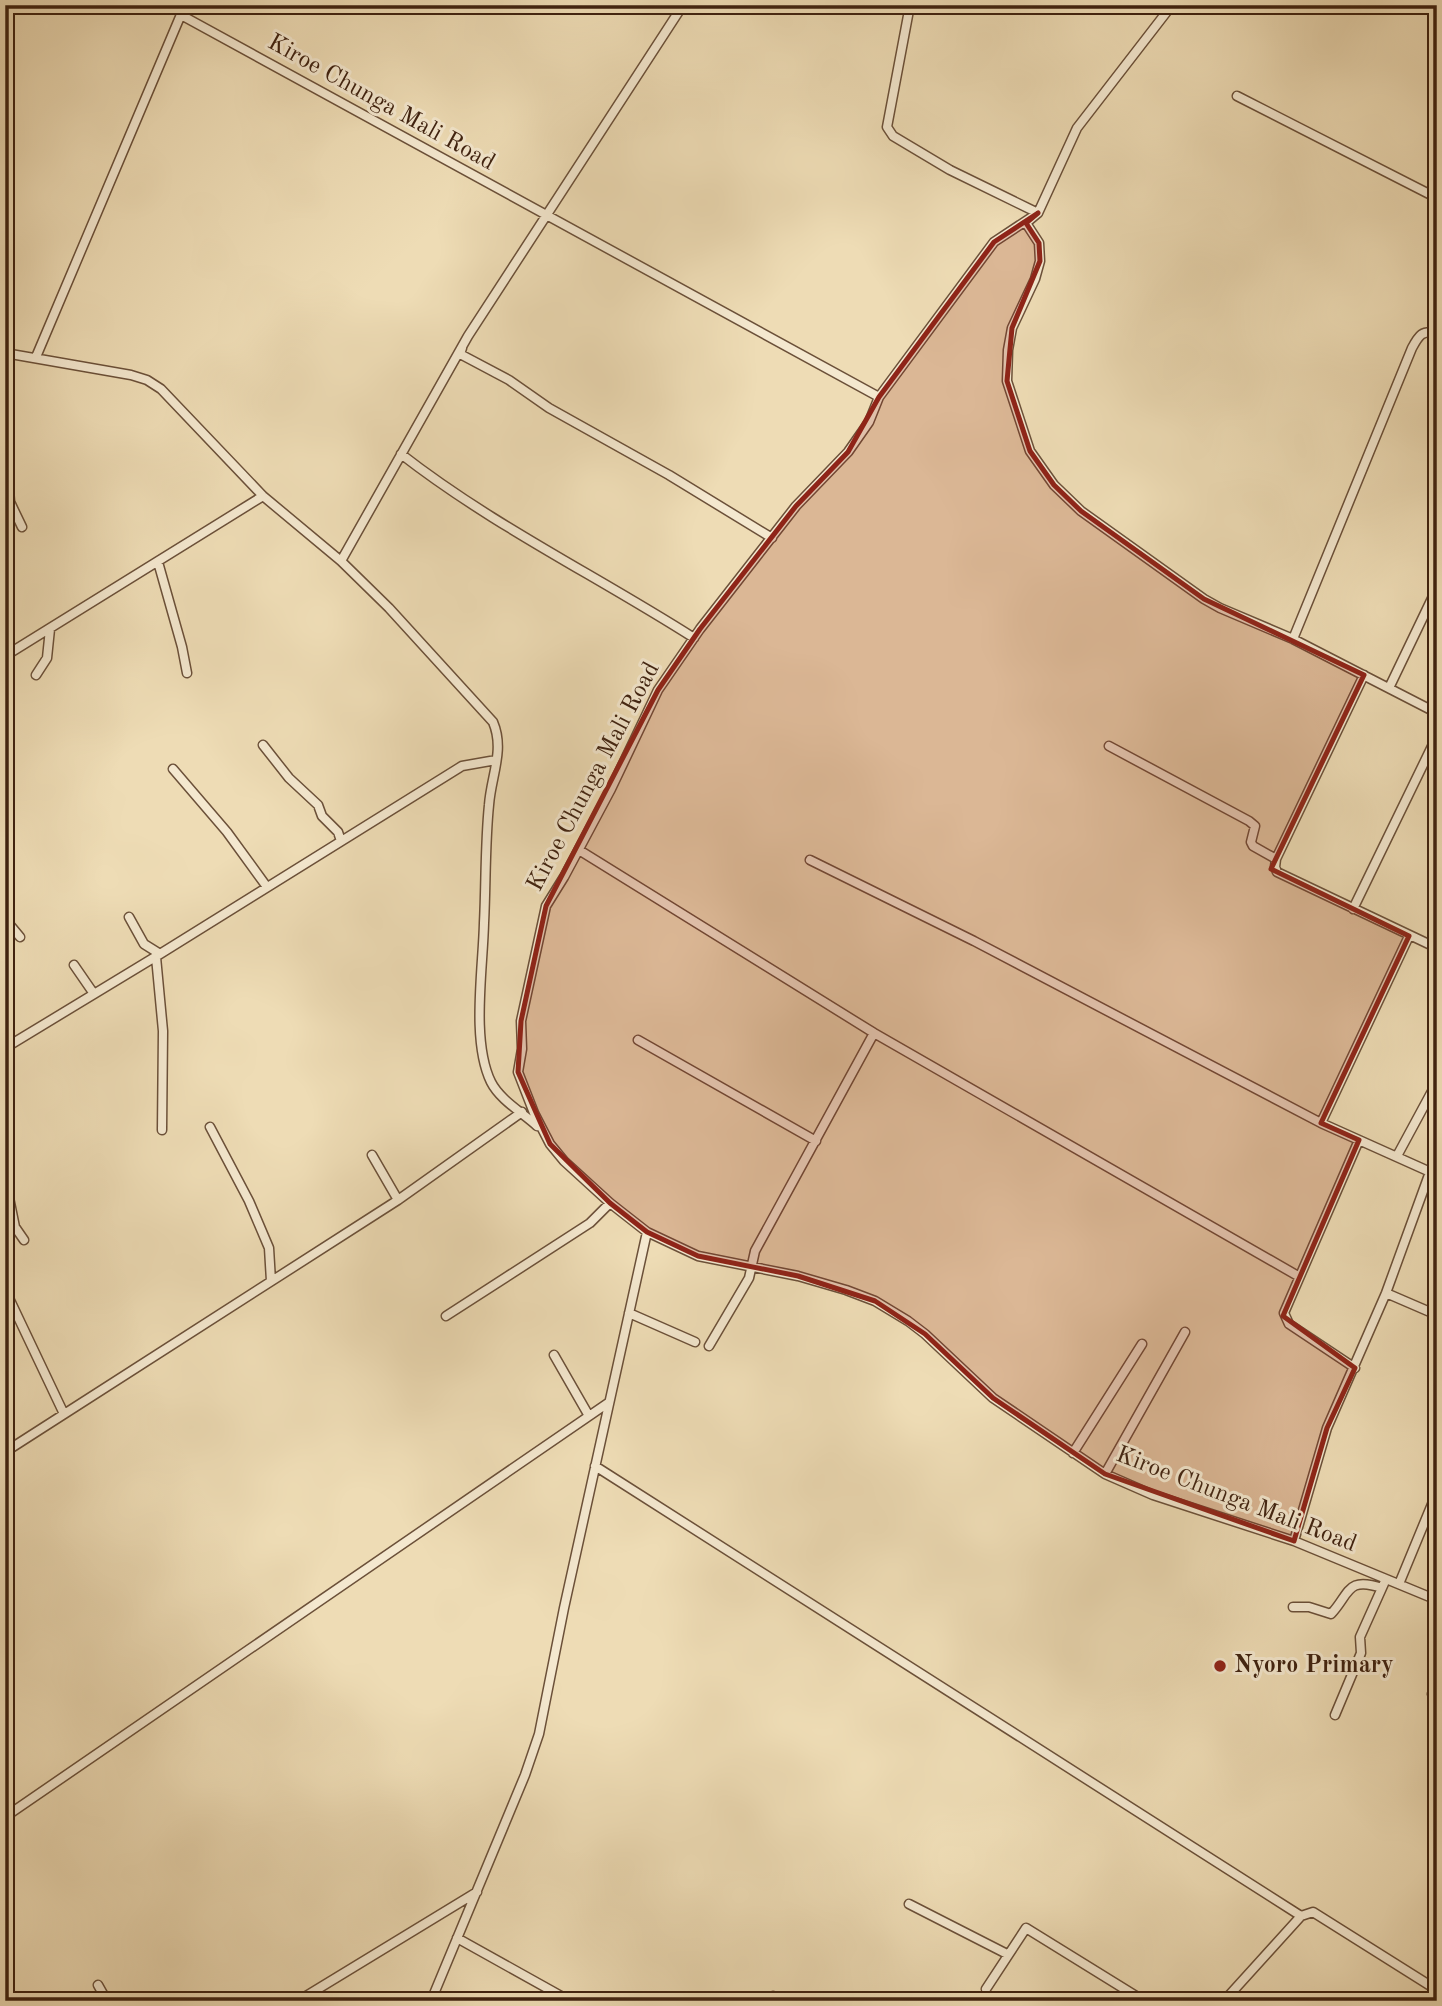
<svg xmlns="http://www.w3.org/2000/svg" width="1442" height="2006" font-family="'Old Standard TT',serif">
<rect width="100%" height="100%" fill="#eedcb5"/>
<filter id="stains"><feTurbulence type="fractalNoise" baseFrequency=".00286" numOctaves="4"/><feColorMatrix values="0 0 0 0 .2 0 0 0 0 .09 0 0 0 0 .02 0 0 0 .5 -.17"/></filter>
<radialGradient id="worn" r=".72"><stop offset=".6" stop-color="#630" stop-opacity="0"/><stop offset="1" stop-color="#630" stop-opacity=".3"/></radialGradient>
<g fill="none" stroke-linecap="round" stroke-linejoin="round">
<defs>
<path id="minor" d="M 910,5 L 887,127 L 893,136 L 950,170 L 1038,213
M 1172,5 L 1077,128 L 1038,213 L 1026,223 L 1039,243 L 1040,261 L 1035,279 L 1012,328 L 1008,350 L 1007,381 L 1030,451 L 1054,485 L 1081,511 L 1204,599 L 1220,608 L 1293,639 L 1437,713
M 181,15 L 879,397
M 1237,96 L 1437,198
M 1038,213 L 994,242 L 879,397 L 869,422 L 848,452 L 796,506 L 700,629 L 658,690 L 611,789 L 564,877 L 546,906 L 521,1021 L 522,1049 L 518,1072 L 534,1113 L 550,1144 L 564,1161 L 610,1203 L 647,1232 L 698,1256 L 798,1276 L 846,1290 L 875,1301 L 908,1321 L 925,1334 L 993,1398 L 1105,1474 L 1153,1495 L 1294,1541 L 1437,1600
M 462,348 L 460,354 L 509,380 L 549,408 L 669,475 L 772,538
M 5,353 L 131,375 L 147,380 L 161,389 L 263,496 L 341,561 L 389,608 L 493,722 C 505,750 491,776 489,805 C 485,844 486,884 484,923 C 483,969 471,1041 491,1082 C 500,1100 523,1113 537,1126
M 36,357 L 185,5
M 401,454 C 492,525 597,576 694,638
M 5,472 L 8,478 L 10,502 L 22,527
M 341,561 L 468,336 L 683,5
M 158,562 L 182,647 L 187,673
M 1293,639 L 1412,348 C 1419,335 1422,330 1437,333
M 5,656 L 263,496
M 36,675 L 47,658 L 50,629
M 1364,675 L 1276,859 L 1275,867 L 1277,872 L 1437,948
M 1389,688 L 1437,588
M 263,745 L 289,778 L 318,805 L 322,816 L 338,832 L 341,841
M 1109,746 L 1249,821 L 1255,826 L 1251,842 L 1253,846 L 1276,859
M 173,769 L 227,832 L 267,887
M 579,850 L 874,1033 L 1298,1276
M 810,860 L 974,941 L 1321,1123
M 1353,909 L 1437,736
M 129,917 L 144,944 L 160,954
M 5,919 L 20,937
M 1409,936 L 1321,1123 L 1437,1175
M 156,957 L 163,1031 L 162,1130
M 74,965 L 94,994
M 638,1040 L 816,1141
M 5,1048 L 160,954 L 462,766 L 496,760
M 210,1127 L 249,1201 L 269,1248 L 271,1281
M 372,1155 L 398,1200
M 1397,1156 L 1437,1082
M 5,1178 L 15,1227 L 24,1240
M 1386,1293 L 1437,1315
M 8,1296 L 64,1414
M 629,1313 L 695,1342
M 446,1316 L 590,1223 L 610,1203
M 709,1346 L 749,1278 L 755,1251 L 874,1033
M 554,1355 L 589,1416
M 1355,1368 L 1289,1324 L 1284,1313 L 1359,1140
M 5,1452 L 398,1200 L 522,1112
M 1073,1453 L 1142,1344
M 595,1466 L 1301,1916
M 1105,1474 L 1185,1332
M 1294,1541 L 1327,1428 L 1386,1293 L 1430,1172
M 1399,1584 L 1437,1492
M 1293,1607 L 1309,1607 L 1331,1614 C 1350,1594 1346,1576 1382,1588
M 1432,1694 L 1437,1697
M 1335,1715 L 1361,1653 L 1360,1637 L 1386,1579
M 5,1817 L 608,1403
M 909,1904 L 1007,1954
M 457,1938 L 570,2001
M 98,1985 L 107,2001
M 986,1989 L 1026,1928 L 1144,2001
M 773,1996 L 781,2001
M 298,2001 L 477,1892
M 431,2001 L 525,1775 L 539,1734 L 564,1608 L 647,1232
M 1224,2001 L 1301,1916 L 1313,1912 L 1437,1990"/>
</defs>
<!-- minor casing -->
<use href="#minor" stroke="#6b5039" stroke-width="11"/>
<!-- minor -->
<use href="#minor" stroke="#f4e8cf" stroke-width="8"/>
</g>
<!-- marked area -->
<path fill="#8f2418" fill-opacity="0.2" stroke="#8f2418" stroke-width="5" stroke-linejoin="round" d="M 1038,213 L 1026,223 L 1039,243 L 1040,261 L 1012,328 L 1007,381 L 1030,451 L 1054,485 L 1081,511 L 1204,599 L 1364,675 L 1271,869 L 1409,936 L 1321,1123 L 1359,1140 L 1283,1316 L 1355,1368 L 1327,1428 L 1294,1541 L 1105,1474 L 993,1398 L 925,1334 L 875,1301 L 798,1276 L 698,1256 L 647,1232 L 610,1203 L 550,1144 L 518,1072 L 521,1021 L 546,906 L 658,690 L 700,629 L 796,506 L 848,452 L 879,397 L 994,242 Z"/>
<!-- markers -->
<circle fill="#8f2418" stroke="#f4e8cf" stroke-width="2.5" cx="1220" cy="1666" r="7"/>
<g text-anchor="middle" dominant-baseline="central" stroke-width="6" stroke-linejoin="round" paint-order="stroke">
<!-- street labels -->
<g font-size="24" fill="#3f2210" stroke="#f4e8cf">
<text transform="translate(381 103) rotate(29)">Kiroe Chunga Mali Road</text>
<text transform="translate(594 777) rotate(-62)">Kiroe Chunga Mali Road</text>
<text transform="translate(1236 1500) rotate(21)">Kiroe Chunga Mali Road</text>
</g>
<!-- poi labels -->
<g font-size="24" font-weight="bold" fill="#3f2210" stroke="#f4e8cf" text-anchor="start">
<text x="1234" y="1666">Nyoro Primary</text>
</g>
</g>
<!-- margin -->
<rect width="1442" height="2006" fill="none" stroke="#eedcb5" stroke-width="28"/>
<rect x="7" y="7" width="1428" height="1992" fill="none" stroke="#3f2210" stroke-width="3.5"/>
<rect x="14" y="14" width="1414" height="1978" fill="none" stroke="#3f2210" stroke-width="2"/>
<rect width="100%" height="100%" filter="url(#stains)"/>
<rect width="100%" height="100%" fill="url(#worn)"/>
</svg>
